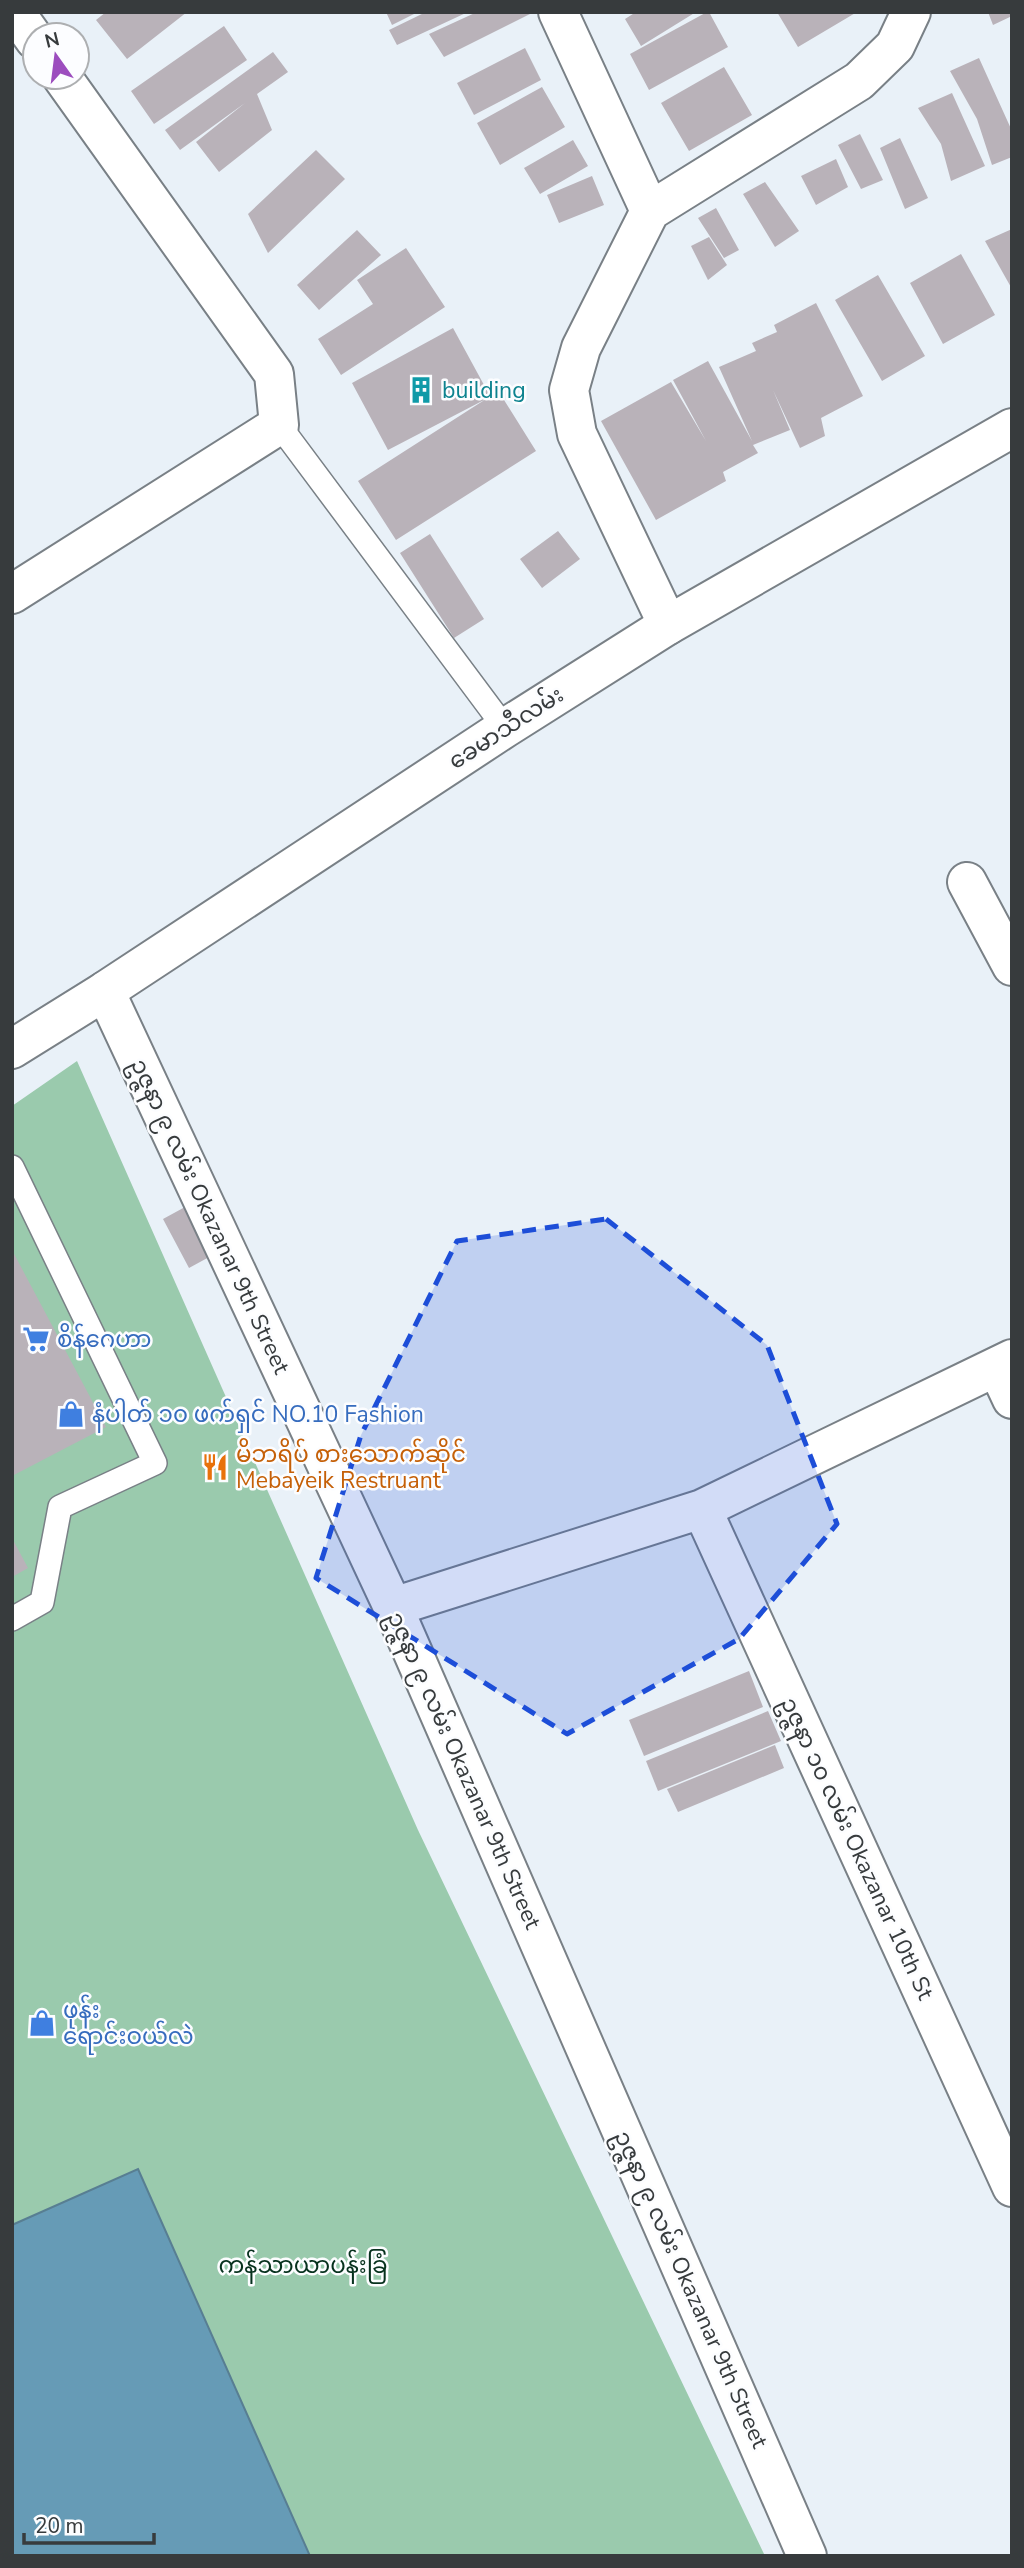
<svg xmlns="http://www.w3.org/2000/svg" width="1024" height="2568" font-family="'Nunito Sans','Noto Sans Myanmar',sans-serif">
<rect width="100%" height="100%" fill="#e9f1f8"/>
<!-- green -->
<path fill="#9acaad" d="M 77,1061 L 418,1830 L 765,2556 L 12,2556 L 12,1106 Z"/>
<!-- water -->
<path fill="#669bb6" stroke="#587e92" stroke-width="2" d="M 138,2169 L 310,2556 L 12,2556 L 12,2225 Z"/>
<!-- building -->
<path fill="#b9b2b9" d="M 106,12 L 187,12 L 127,59 L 96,20 Z
M 386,12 L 418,12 L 392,25 Z
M 426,12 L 468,12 L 397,45 L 389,30 Z
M 477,12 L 534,12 L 444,57 L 429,34 Z
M 636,12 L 696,12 L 641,46 L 625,19 Z
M 707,12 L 709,12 L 728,47 L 649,90 L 630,54 Z
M 777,12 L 857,12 L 798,47 Z
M 988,12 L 1012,12 L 1012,16 L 993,25 Z
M 224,26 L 247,60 L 154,124 L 131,91 Z
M 525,48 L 541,80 L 474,115 L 457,83 Z
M 273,52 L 288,72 L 257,94 L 272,130 L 219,172 L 196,142 L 245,103 L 180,150 L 165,130 Z
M 979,58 L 1012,131 L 1012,157 L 992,165 L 977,119 L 950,71 Z
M 724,67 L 752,115 L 689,151 L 661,103 Z
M 542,87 L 565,127 L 500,165 L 477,123 Z
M 952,93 L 985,166 L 951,181 L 941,144 L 918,108 Z
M 860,134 L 883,180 L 861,189 L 838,145 Z
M 900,138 L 928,198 L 905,209 L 880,148 Z
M 573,140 L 588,166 L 540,194 L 524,168 Z
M 316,150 L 345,179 L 268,253 L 248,214 Z
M 836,159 L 848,187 L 816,205 L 801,176 Z
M 592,176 L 604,205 L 559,223 L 547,195 Z
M 765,182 L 799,231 L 775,247 L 743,194 Z
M 716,208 L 739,250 L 724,258 L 698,218 Z
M 1012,229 L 1012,289 L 985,241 Z
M 357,230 L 381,255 L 319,310 L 297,285 Z
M 709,237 L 727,265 L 708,280 L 691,246 Z
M 406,248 L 445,307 L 341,375 L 318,339 L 373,304 L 357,280 Z
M 961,254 L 995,315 L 943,344 L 910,283 Z
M 878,275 L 925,356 L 882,381 L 835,300 Z
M 816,303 L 863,396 L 821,418 L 825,436 L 800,448 L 773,390 L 790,430 L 753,445 L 758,453 L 723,472 L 726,481 L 656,520 L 601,421 L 671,382 L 706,441 L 673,380 L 708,361 L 752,441 L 719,367 L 756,351 L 752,343 L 777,332 L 774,325 Z
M 453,328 L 490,396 L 499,392 L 536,451 L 396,540 L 358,481 L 486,399 L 388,450 L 352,383 Z
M 558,531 L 580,559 L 542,588 L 520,559 Z
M 430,534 L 484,619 L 454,638 L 400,553 Z
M 196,1201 L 222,1250 L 189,1268 L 163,1219 Z
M 12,1250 L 106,1427 L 12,1476 Z
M 12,1538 L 28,1568 L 12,1577 Z
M 749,1671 L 763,1707 L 644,1756 L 629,1720 Z
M 768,1711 L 781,1741 L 658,1791 L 646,1761 Z
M 775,1745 L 784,1768 L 678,1812 L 667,1789 Z"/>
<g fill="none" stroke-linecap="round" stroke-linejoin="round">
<defs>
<path id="lane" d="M 279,425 L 505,728
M 12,1167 L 155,1463 L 60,1507 L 42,1602 L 12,1619"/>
<path id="street" d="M 15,12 L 35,40
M 558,12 L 650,211
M 12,594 L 279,425 L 274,374 L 62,77
M 668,625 L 577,434 L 569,390 L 581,348 L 650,211 L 859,81 L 895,46 L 911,12
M 967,882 L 1012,966
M 105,991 L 393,1607 L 807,2556
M 997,1367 L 1012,1399
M 702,1509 L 1012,2187
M 393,1607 L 702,1509 L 1012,1359"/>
<path id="secondary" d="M 12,1049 L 105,991 L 505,728 L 668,625 L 1012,428"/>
</defs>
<!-- lane casing -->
<use href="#lane" stroke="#798086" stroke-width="26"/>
<!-- street casing -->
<use href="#street" stroke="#798086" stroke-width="42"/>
<!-- secondary casing -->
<use href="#secondary" stroke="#798086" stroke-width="42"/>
<!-- lane -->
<use href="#lane" stroke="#fff" stroke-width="23"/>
<!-- street -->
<use href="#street" stroke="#fff" stroke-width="38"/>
<!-- secondary -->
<use href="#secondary" stroke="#fff" stroke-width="38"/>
</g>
<!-- marked area -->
<path fill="#1d4ed8" fill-opacity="0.2" stroke="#1d4ed8" stroke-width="5" stroke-dasharray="14 9" stroke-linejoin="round" d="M 606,1219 L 767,1345 L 837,1524 L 739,1639 L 567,1734 L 316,1578 L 361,1435 L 457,1241 Z"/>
<!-- icons -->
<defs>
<symbol id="building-bare" viewBox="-9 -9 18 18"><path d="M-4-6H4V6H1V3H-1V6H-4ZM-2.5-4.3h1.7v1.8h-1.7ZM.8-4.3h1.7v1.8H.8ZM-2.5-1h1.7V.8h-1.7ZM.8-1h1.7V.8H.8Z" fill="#0f9aa8" stroke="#fcfdff" stroke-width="2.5" paint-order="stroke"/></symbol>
<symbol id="supermarket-bare" viewBox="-9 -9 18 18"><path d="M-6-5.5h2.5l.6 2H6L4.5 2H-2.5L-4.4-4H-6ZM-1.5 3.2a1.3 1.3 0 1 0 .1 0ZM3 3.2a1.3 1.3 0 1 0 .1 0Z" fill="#3f7fe0" stroke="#fcfdff" stroke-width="2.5" paint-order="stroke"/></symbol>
<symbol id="shop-bare" viewBox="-9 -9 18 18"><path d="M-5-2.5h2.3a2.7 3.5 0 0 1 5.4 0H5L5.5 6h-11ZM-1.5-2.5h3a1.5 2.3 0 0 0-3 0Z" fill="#3f7fe0" stroke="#fcfdff" stroke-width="2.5" paint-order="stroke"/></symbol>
<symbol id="restaurant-bare" viewBox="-9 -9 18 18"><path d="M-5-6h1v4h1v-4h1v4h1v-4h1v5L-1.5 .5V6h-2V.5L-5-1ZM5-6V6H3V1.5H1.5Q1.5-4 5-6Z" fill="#e8710a" stroke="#fcfdff" stroke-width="2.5" paint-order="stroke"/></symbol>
</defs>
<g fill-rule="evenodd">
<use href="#building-bare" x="402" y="371" width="38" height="38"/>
<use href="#supermarket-bare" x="17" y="1320" width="38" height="38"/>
<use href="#shop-bare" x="52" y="1395" width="38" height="38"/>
<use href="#restaurant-bare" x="196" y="1448" width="38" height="38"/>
<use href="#shop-bare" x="23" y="2004" width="38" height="38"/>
</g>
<g text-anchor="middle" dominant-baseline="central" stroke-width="5" stroke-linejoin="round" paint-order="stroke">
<!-- culture labels -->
<g font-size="23" fill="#0d838f" stroke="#fcfdff" text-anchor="start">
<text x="442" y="390">building</text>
</g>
<!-- street labels -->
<g font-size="23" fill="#373b3d" stroke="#fcfdff">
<text transform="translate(506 728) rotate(-33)">ခေမာသီလမ်း</text>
<text transform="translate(210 1216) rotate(65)">ဥဇ္ဇနာ ၉ လမ်း Okazanar 9th Street</text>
<text transform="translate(464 1770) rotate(66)">ဥဇ္ဇနာ ၉ လမ်း Okazanar 9th Street</text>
<text transform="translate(857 1848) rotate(65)">ဥဇ္ဇနာ ၁၀ လမ်း Okazanar 10th St</text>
<text transform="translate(691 2289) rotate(66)">ဥဇ္ဇနာ ၉ လမ်း Okazanar 9th Street</text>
</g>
<!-- shop labels -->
<g font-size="23" fill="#366cbe" stroke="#fcfdff" text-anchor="start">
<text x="57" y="1339">စိန်ဂေဟာ</text>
<text x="92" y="1414">နံပါတ် ၁၀ ဖက်ရှင် NO.10 Fashion</text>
<text x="63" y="2010">ဖုန်း<tspan x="63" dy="26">ရောင်းဝယ်လဲ</tspan></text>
</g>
<!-- food labels -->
<g font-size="23" fill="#c56008" stroke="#fcfdff" text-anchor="start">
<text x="236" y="1454">မိဘရိပ် စားသောက်ဆိုင်<tspan x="236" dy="26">Mebayeik Restruant</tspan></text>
</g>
<!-- park labels -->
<g font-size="23" fill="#06311d" stroke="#fcfdff">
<text x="303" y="2265">ကန်သာယာပန်းခြံ</text>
</g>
</g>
<!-- border -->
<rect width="1024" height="2568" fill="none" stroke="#373b3d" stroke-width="28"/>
<!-- north arrow -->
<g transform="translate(56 56) rotate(346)"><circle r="33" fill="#fcfdff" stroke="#adafb1" stroke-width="2"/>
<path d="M0-5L12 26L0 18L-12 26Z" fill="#9c4dbe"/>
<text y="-10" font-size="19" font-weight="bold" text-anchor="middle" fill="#373b3d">N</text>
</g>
<!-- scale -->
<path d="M24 2533v10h130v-10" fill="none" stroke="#373b3d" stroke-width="3.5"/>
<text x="35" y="2533" font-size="21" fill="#373b3d" stroke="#fcfdff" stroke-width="5" paint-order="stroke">20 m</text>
</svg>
